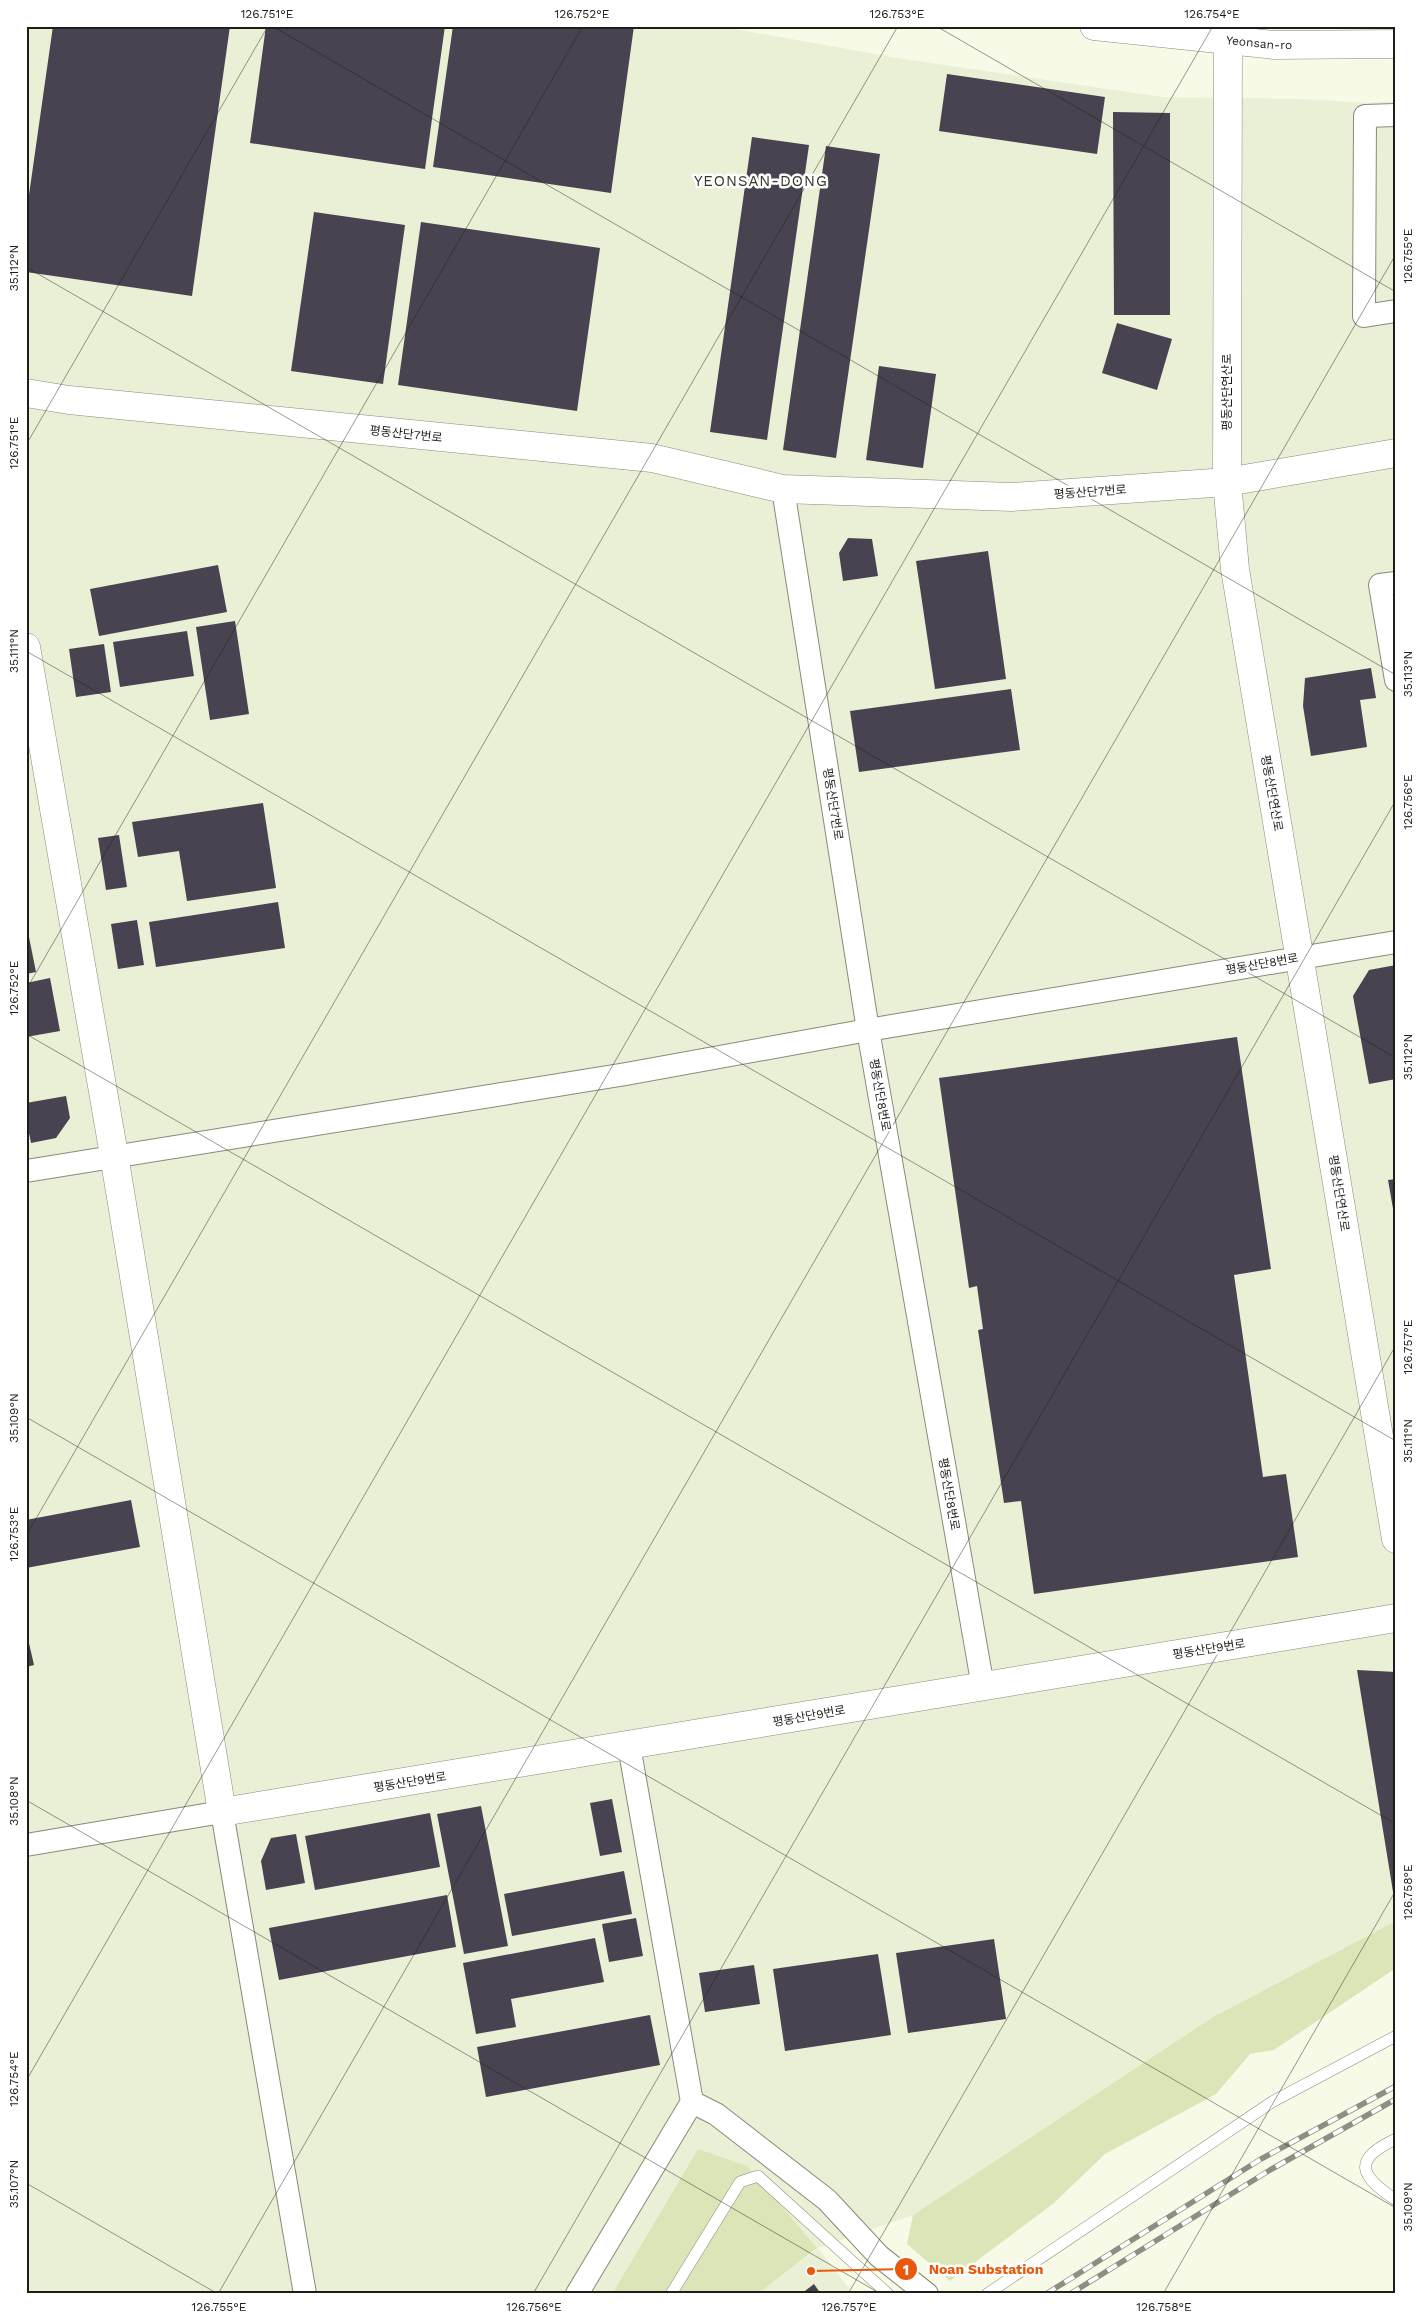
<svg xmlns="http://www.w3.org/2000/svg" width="1422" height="2320" font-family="'Work Sans','Noto Sans KR',sans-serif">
<rect width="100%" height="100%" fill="#f6fae7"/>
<!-- built -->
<path fill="#eaf0d5" d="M 26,26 L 718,26 L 897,58 L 1162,97 L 1304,99 L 1367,103 L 1396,101 L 1396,1921 L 1213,2017 L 913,2215 L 818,2248 L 853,2294 L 758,2294 L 817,2249 L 698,2149 L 612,2294 L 26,2294 Z"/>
<!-- green -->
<path fill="#dce5b7" d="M 1396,1921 L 1396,1968 L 1274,2050 L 1250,2054 L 1216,2094 L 1105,2154 L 1054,2203 L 950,2281 L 907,2244 L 913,2215 L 1213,2017 Z
M 698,2149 L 747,2166 L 817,2248 L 758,2294 L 612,2294 Z"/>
<!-- building -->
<path fill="#494251" d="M 53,26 L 230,26 L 192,296 L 26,272 L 26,216 Z
M 266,26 L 445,26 L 425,169 L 250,143 Z
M 453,26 L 634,26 L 611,193 L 433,167 Z
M 947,74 L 1105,97 L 1097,154 L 939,131 Z
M 1113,112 L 1170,113 L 1170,315 L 1114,315 Z
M 752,137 L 809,145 L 767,440 L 710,432 Z
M 826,146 L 880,154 L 836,458 L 783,450 Z
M 314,212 L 405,225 L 383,384 L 291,371 Z
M 421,222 L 600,248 L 577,411 L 398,385 Z
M 1117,323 L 1172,339 L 1157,390 L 1102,373 Z
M 879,366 L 936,374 L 923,468 L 866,460 Z
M 848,538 L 872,539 L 878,576 L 843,581 L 839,553 Z
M 988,551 L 1006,679 L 935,689 L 916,561 Z
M 218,565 L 227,612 L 99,636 L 90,589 Z
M 235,621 L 249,714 L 210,720 L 196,627 Z
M 187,631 L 194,676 L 120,687 L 113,642 Z
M 104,644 L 111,692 L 76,697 L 69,649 Z
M 1371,668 L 1376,698 L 1360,700 L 1367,747 L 1311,756 L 1303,706 L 1305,678 Z
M 1011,689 L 1020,750 L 859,772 L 850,711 Z
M 263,803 L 276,888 L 187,901 L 179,851 L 138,857 L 132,822 Z
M 119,835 L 127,887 L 106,890 L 98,838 Z
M 278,902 L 285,948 L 156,967 L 149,922 Z
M 137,920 L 144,965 L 118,969 L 111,924 Z
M 26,932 L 28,932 L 36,972 L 26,974 Z
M 1396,965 L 1396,1079 L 1369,1084 L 1353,996 L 1369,970 Z
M 50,978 L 60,1031 L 26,1037 L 26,983 Z
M 1237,1037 L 1271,1269 L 1234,1275 L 1263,1477 L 1286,1474 L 1298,1557 L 1034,1594 L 1021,1501 L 1004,1503 L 978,1330 L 983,1329 L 977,1286 L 969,1288 L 939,1078 Z
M 66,1096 L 70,1118 L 56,1138 L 31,1143 L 26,1118 L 26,1103 Z
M 1396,1179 L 1396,1220 L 1395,1220 L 1388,1180 Z
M 131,1500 L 140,1547 L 26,1568 L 26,1520 Z
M 26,1630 L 34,1665 L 26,1667 Z
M 1357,1670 L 1396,1672 L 1396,1904 L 1395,1904 Z
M 612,1799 L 622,1852 L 600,1856 L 590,1803 Z
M 481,1806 L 508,1946 L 464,1954 L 437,1814 Z
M 430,1813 L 440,1867 L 315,1890 L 305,1836 Z
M 296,1834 L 305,1883 L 266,1890 L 261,1861 L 271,1838 Z
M 624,1871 L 632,1914 L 512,1936 L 504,1894 Z
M 447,1895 L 456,1947 L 279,1980 L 269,1928 Z
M 636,1918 L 643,1956 L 609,1962 L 602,1924 Z
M 595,1938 L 604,1982 L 511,1999 L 516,2027 L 476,2034 L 463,1963 Z
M 994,1939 L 1006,2019 L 908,2033 L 896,1953 Z
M 878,1954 L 891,2035 L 785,2051 L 773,1969 Z
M 754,1965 L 760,2004 L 705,2012 L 699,1973 Z
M 650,2015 L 660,2065 L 486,2097 L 477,2047 Z
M 814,2284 L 821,2294 L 801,2294 Z"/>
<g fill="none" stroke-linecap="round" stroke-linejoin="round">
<defs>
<path id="service" d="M 1396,2139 C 1351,2160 1360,2176 1396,2200
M 671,2294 L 740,2182 L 758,2176 L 888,2294
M 987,2294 L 1272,2102 L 1396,2036"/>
<path id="minor" d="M 1396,115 L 1365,116 L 1364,316 L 1396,311
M 783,489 L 868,1030 L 983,1687
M 1396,583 L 1380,585 L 1396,680
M 26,1171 L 626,1074 L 868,1030 L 1396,942
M 629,1746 L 692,2102
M 26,1845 L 222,1812 L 305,2294
M 577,2294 L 692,2102 L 716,2114 L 827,2200 L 879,2256 L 927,2294"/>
<path id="tertiary" d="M 1228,41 L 1227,482 L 1235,569 L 1396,1539
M 26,393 L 69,400 L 652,458 L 783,489 L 1012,497 L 1227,482 L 1396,453
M 26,647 L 114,1155 L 222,1812 L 1396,1618"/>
<g id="secondary">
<path id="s1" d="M 1094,26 L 1274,45 L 1396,44"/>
</g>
</defs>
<!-- service casing -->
<use href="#service" stroke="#878b7a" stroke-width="12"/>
<!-- minor casing -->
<use href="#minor" stroke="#878b7a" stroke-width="24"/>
<!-- tertiary casing -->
<use href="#tertiary" stroke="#878b7a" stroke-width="29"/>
<!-- secondary casing -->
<use href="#secondary" stroke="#878b7a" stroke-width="29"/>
<!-- service -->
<use href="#service" stroke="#fff" stroke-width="11"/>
<!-- minor -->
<use href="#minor" stroke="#fff" stroke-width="22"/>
<!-- tertiary -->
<use href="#tertiary" stroke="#fff" stroke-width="28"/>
<!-- secondary -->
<use href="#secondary" stroke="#fff" stroke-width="28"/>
<defs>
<path id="rail" d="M 1046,2294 L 1261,2159 L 1396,2086
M 1070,2294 L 1270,2170 L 1396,2099"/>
</defs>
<!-- rail casing -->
<use href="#rail" stroke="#8c8f82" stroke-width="5.5"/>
<!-- rail -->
<use href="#rail" stroke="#fff" stroke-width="4" stroke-dasharray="11" stroke-linecap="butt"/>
</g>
<!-- ticks -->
<path fill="none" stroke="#1c1e17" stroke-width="1" stroke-opacity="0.45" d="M 272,26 L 1396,675M 936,26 L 1396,292M 26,267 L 1396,1058M 26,445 L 268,26M 26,651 L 1396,1441M 26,990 L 583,26M 26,1034 L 1396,1824M 26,1417 L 1396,2208M 26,1536 L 898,26M 26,1800 L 881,2294M 26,2081 L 1213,26M 26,2183 L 218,2294M 218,2294 L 1396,254M 533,2294 L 1396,800M 848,2294 L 1396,1345M 1163,2294 L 1396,1890"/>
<g text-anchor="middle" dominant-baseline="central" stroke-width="5" stroke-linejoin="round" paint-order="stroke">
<!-- street labels -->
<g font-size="12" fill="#1c1e17" stroke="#fff">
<text stroke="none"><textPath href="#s1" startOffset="166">Yeonsan-ro</textPath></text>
<text transform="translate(1227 392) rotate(-90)">평동산단연산로</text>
<text transform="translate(406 434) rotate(6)">평동산단7번로</text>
<text transform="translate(1090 492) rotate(-4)">평동산단7번로</text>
<text transform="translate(1272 793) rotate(80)">평동산단연산로</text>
<text transform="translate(833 804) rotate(81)">평동산단7번로</text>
<text transform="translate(1262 964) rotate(-10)">평동산단8번로</text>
<text transform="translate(880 1095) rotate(80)">평동산단8번로</text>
<text transform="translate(1339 1193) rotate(81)">평동산단연산로</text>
<text transform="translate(949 1494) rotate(80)">평동산단8번로</text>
<text transform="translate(1209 1649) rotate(-9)">평동산단9번로</text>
<text transform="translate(809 1716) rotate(-10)">평동산단9번로</text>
<text transform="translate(410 1782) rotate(-9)">평동산단9번로</text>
</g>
<!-- quarter labels -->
<g font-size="15" letter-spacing="1" fill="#353729" stroke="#fff">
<text x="761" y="181">YEONSAN-DONG</text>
</g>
</g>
<!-- callouts -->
<path fill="none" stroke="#e8590c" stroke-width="2" d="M811 2271L906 2269"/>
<g fill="#e8590c" stroke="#fff" stroke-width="2">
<circle cx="811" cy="2271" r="5"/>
<circle cx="906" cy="2269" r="12"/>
</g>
<g font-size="15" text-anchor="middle" font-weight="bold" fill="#fff">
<text x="906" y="2275">1</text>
</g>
<g font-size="14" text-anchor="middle" font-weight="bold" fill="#e8590c" stroke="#fff" stroke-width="5" stroke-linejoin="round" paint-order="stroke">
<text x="986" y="2274">Noan Substation</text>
</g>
<!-- border -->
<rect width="1422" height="2320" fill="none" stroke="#ffffff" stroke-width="55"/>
<rect x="28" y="28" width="1366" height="2264" fill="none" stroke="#1c1e17" stroke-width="2"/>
<g font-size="12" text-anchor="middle" fill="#1c1e17">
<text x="267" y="18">126.751°E</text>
<text x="582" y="18">126.752°E</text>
<text x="897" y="18">126.753°E</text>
<text x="1212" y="18">126.754°E</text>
<text transform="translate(1408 256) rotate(-90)" y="4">126.755°E</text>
<text transform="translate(14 268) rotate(-90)" y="4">35.112°N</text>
<text transform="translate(14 443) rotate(-90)" y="4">126.751°E</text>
<text transform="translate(14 651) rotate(-90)" y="4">35.111°N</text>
<text transform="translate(1408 674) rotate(-90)" y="4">35.113°N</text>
<text transform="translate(1408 802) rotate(-90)" y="4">126.756°E</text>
<text transform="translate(14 988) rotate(-90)" y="4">126.752°E</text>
<text transform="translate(1408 1057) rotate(-90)" y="4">35.112°N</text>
<text transform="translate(1408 1347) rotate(-90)" y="4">126.757°E</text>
<text transform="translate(14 1418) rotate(-90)" y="4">35.109°N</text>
<text transform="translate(1408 1441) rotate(-90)" y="4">35.111°N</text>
<text transform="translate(14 1534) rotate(-90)" y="4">126.753°E</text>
<text transform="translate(14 1801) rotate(-90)" y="4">35.108°N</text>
<text transform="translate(1408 1892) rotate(-90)" y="4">126.758°E</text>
<text transform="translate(14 2079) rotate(-90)" y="4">126.754°E</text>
<text transform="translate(14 2184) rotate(-90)" y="4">35.107°N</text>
<text transform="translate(1408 2207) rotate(-90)" y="4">35.109°N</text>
<text x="219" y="2311">126.755°E</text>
<text x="534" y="2311">126.756°E</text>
<text x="849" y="2311">126.757°E</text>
<text x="1164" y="2311">126.758°E</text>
</g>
</svg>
